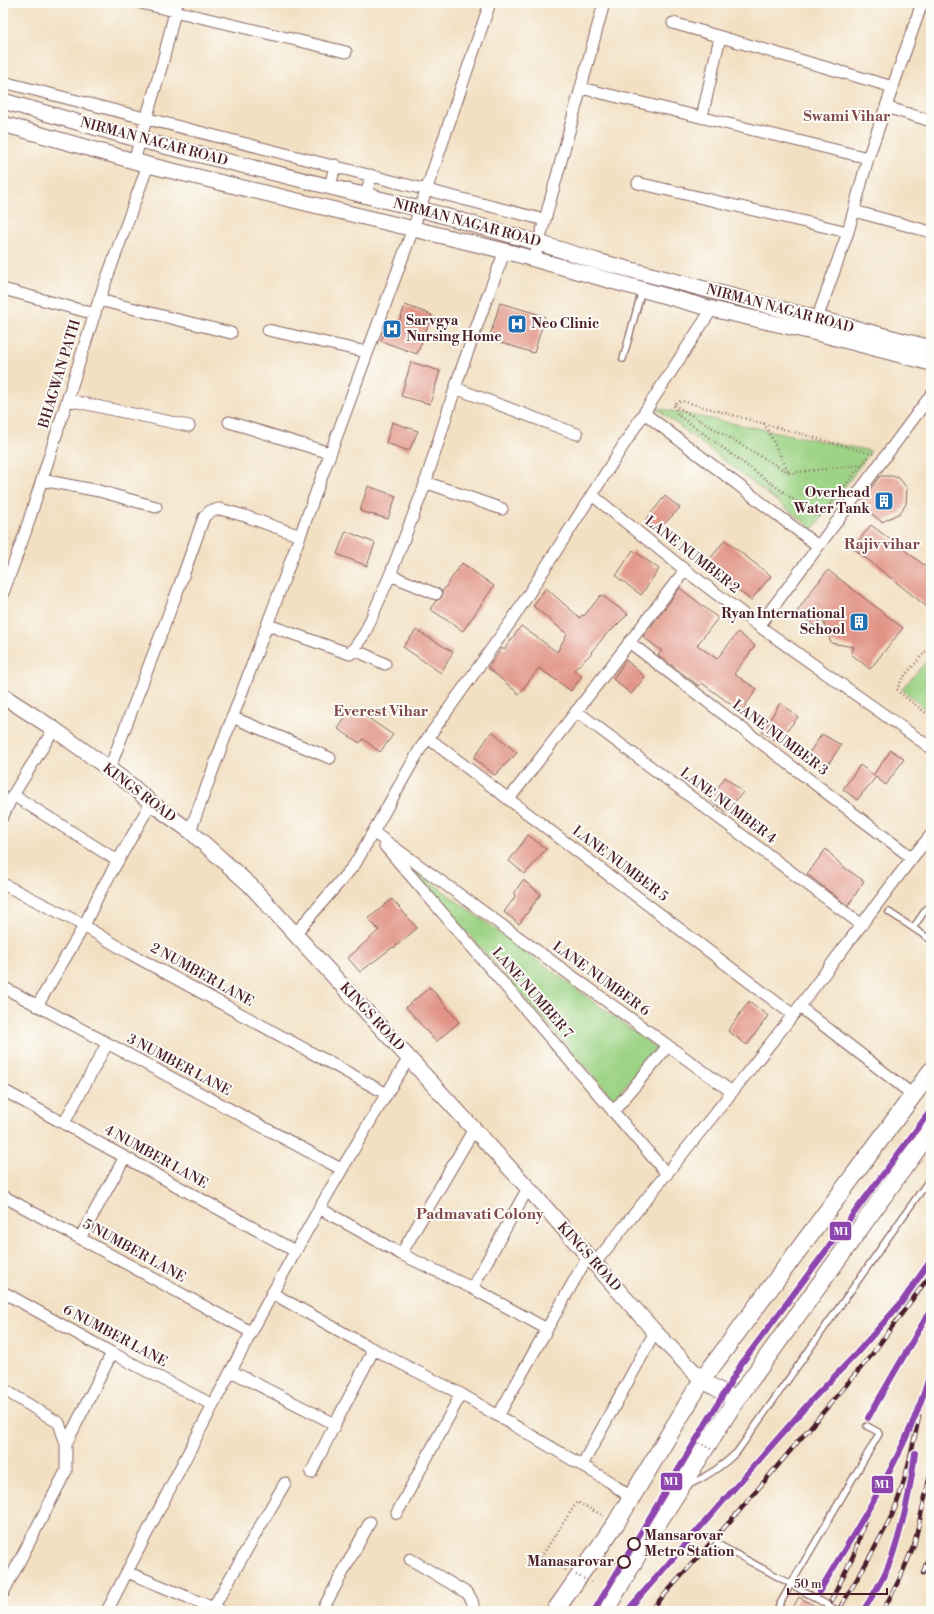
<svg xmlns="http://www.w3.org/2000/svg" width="934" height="1614" font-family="'Libre Bodoni',serif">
<rect width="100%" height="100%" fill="#fdfcf7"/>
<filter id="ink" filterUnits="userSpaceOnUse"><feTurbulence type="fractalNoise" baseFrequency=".025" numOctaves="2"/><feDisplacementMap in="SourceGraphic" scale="8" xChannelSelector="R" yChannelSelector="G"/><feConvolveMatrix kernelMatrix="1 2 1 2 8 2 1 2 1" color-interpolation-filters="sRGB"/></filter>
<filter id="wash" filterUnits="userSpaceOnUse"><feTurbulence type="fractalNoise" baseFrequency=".012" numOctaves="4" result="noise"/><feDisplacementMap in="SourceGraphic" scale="16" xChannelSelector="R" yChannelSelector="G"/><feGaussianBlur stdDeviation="0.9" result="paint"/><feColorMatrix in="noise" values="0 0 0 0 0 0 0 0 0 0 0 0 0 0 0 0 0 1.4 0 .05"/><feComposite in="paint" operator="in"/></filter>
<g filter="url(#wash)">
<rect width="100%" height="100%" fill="#f2e0c3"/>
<!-- green -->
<path fill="#9cd385" stroke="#737958" d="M 656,408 L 871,451 L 813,529 Z
M 931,656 L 931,714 L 902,689 Z
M 408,865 L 656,1048 L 614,1099 Z"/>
<g id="blocks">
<!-- building -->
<path fill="#e19486" d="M 500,303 L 545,316 L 534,353 L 489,339 Z
M 405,305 L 432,315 L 417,354 L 381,341 L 388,325 L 397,328 Z
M 411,362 L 440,371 L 430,404 L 401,396 Z
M 392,422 L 418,431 L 409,451 L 386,443 Z
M 880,476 L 892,476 L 899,478 L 907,488 L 906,504 L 900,513 L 882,522 L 864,508 L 862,500 Z
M 368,486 L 396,496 L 388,519 L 360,511 Z
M 665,496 L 680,508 L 657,531 L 645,521 Z
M 871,525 L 931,570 L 931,610 L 853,548 Z
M 346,531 L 375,543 L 367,566 L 337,554 Z
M 725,540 L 771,576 L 751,600 L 705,565 Z
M 633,550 L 659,569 L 641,595 L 616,576 Z
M 462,563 L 494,586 L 463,631 L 430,609 L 436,601 L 442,597 L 442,592 Z
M 828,570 L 903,628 L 870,669 L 851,654 L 854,647 L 831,643 L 822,617 L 815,626 L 796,613 L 812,590 Z
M 546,588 L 580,618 L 582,615 L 584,616 L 601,595 L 628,614 L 611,631 L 610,630 L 591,652 L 592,653 L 574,670 L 582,676 L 571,691 L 539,668 L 519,694 L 488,668 L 502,648 L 504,650 L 521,626 L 557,652 L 567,634 L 533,606 Z
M 680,588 L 718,618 L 697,645 L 717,659 L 738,632 L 755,646 L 734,674 L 757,689 L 741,712 L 702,683 L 699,686 L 658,655 L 662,651 L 643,637 Z
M 416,630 L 453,652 L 441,673 L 403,647 Z
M 626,660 L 645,677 L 631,694 L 613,679 Z
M 780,703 L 798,717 L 778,742 L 762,732 Z
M 352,707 L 393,735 L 380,752 L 363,739 L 360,743 L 338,729 Z
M 492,731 L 517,753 L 495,775 L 474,758 Z
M 822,734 L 841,745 L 823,772 L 804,760 Z
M 891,750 L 904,759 L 886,785 L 873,775 Z
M 860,765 L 876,777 L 857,800 L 843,789 Z
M 725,777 L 743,792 L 726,812 L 710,800 Z
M 528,835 L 546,849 L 525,874 L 509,861 Z
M 826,849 L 842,866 L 864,881 L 848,906 L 807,874 Z
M 523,880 L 541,894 L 519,924 L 504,912 L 515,897 L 514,893 Z
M 392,899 L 417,928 L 394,948 L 393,947 L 360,972 L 348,958 L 379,930 L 368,919 Z
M 430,987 L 459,1022 L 436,1042 L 406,1007 Z
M 749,1001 L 768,1016 L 747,1045 L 728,1031 Z
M 799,1597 L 824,1611 L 791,1611 Z"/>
</g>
</g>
<g filter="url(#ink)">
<use href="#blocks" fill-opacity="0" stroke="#856360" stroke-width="1"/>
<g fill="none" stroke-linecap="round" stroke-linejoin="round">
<defs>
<path id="lane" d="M 623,359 L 642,290
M 889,912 L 931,940
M 913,928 L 927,908
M 687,1486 C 706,1477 722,1467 737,1452 L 931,1177
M 712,1541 L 791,1584 L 879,1434 L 878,1432 L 867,1426
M 776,1611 L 791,1584 L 838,1611"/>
<path id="street" d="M 141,3 L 346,52
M 673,23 L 893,87
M 3,82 L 545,220
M 581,88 L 868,158
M 886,107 L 931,121
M 702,117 L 720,37
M 134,161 L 163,61 L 177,3
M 638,183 L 848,232
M 330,187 L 335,165
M 366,196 L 371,175
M 854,211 L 931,232
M 534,260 L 604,3
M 3,289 L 95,314
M 99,300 L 231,333
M 817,324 L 817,319 L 848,232 L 868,158 L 922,3
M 268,330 L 367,352
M 455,388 L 577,434
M 68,400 L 189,426
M 644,413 L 818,546
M 229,422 L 330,453
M 42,480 L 99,491 L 156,507
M 425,482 L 502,509
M 592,495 L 685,570 L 759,626 L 931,748
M 390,575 L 436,594
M 3,593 L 25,533 L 99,300 L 148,165
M 268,625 L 350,654 L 365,633 L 390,575 L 423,490 L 459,376 L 488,295 L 505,251
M 759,626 L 931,395
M 629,642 L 912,858
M 353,649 L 385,664
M 576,711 L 862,925
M 232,717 L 330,758
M 428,738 L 793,1015
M 109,770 L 179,587 L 204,517 L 210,511 L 220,509 L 245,516 L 300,536
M 13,795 L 118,861
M 509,799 L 685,570
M 3,816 L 13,795 L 54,729
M 190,831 L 276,601 L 413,229 L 490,3
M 373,832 L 732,1092 L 793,1015 L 912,858 L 931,835
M 385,846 L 667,1174
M 3,884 L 74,920 L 129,953 L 387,1094
M 295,934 L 355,864 L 420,749 L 512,620 L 644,413 L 712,309
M 3,987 L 341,1169
M 37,1006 L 84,926 L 99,894 L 151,803
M 800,1007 L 913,1095
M 3,1090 L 295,1251
M 613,1112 L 668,1046
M 64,1123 L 107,1044
M 3,1196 L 251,1332
M 319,1208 L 401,1254 L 472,1288 L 547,1329
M 80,1238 L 125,1157
M 401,1254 L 474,1129
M 595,1263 L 732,1092
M 472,1288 L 528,1188
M 3,1292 L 112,1353 L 213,1405
M 272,1293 L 365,1345 L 461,1394 L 610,1482 L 631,1498
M 231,1371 L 335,1424 L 374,1349
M 3,1389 L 59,1423 L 66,1444 L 66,1471 L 3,1593
M 498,1416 L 588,1256
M 66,1444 L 112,1353
M 582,1465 L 655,1332
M 311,1473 L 335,1424
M 397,1513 L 461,1394
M 410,1559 L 467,1593 C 472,1599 474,1603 473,1611
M 127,1572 L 221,1611
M 213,1608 L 285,1483
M 107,1611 C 203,1424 297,1236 409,1058
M 322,1611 L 370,1522"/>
<path id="secondary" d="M 3,101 L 140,140 L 420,209 L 539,243 L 597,261 L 931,348
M 3,124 L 148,165 L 505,251 L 712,309 L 817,333 L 931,363
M 3,696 L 54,729 L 131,785 L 151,803 L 190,831 L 250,885 L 528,1188 L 655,1332 L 702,1380 L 736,1400"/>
<path id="primary" d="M 555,1611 L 616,1523 L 702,1380 L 931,1071
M 605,1611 L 640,1551 L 736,1400 L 931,1130"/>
</defs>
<!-- lane casing -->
<use href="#lane" stroke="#856360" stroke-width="8"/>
<!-- street casing -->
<use href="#street" stroke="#856360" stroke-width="13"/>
<!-- secondary casing -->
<use href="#secondary" stroke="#856360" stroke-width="17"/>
<!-- primary casing -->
<use href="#primary" stroke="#856360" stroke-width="19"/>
<!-- path -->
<path stroke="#856360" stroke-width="2.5" stroke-dasharray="1 3" stroke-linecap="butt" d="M 674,405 L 789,473
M 764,423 L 789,473 L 861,465
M 868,457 L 821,515 L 816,516 L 678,415 L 674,405 L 677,402 L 682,401 L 873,454
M 931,645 L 902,679 L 897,689 L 900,693 L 931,717
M 608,1558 L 618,1564
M 566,1570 L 541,1557 L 577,1502 L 604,1516"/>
<!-- lane -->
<use href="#lane" stroke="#fff" stroke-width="5.5"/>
<!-- street -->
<use href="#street" stroke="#fff" stroke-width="11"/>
<!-- secondary -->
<use href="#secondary" stroke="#fff" stroke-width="15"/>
<!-- primary -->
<use href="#primary" stroke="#fff" stroke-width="17"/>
<defs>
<path id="rail" d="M 868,1418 L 931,1309
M 923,1573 L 931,1549
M 819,1592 C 861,1521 909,1450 931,1370
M 831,1601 L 855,1552 L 865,1520
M 841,1606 C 859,1576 877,1546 892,1515 C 905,1485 912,1449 919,1417
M 594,1611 L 621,1565
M 627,1611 L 809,1403 L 856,1354 L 901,1303 L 931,1260
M 650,1611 L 740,1510 L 870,1357 L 931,1274
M 863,1611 C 874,1594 885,1576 892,1557 C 902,1528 911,1491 914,1461
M 883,1611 L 900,1578 L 914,1545 L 931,1471"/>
</defs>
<!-- rail casing -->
<use href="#rail" stroke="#4a1f2b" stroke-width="4.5"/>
<!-- rail -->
<use href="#rail" stroke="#fdfcf7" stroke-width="3" stroke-dasharray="9" stroke-linecap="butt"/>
<!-- path-bridge -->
<path stroke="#856360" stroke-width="2.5" stroke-dasharray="1 3" stroke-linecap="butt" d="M 699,1443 L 713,1450
M 576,1575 L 591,1582"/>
<defs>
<path id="metro-1" d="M 868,1418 L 927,1316
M 819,1592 C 861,1521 909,1450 931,1370
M 594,1611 L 742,1363 L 931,1110
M 627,1611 L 809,1403 L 856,1354 L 901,1303 L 931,1260
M 863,1611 C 874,1594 885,1576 892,1557 C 903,1525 911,1486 915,1453"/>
</defs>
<!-- metro-1 casing -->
<use href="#metro-1" stroke="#fdfcf7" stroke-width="9"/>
<!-- metro-1 -->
<use href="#metro-1" stroke="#8e44ad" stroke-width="6"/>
</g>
</g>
<!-- icons -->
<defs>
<symbol id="hospital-square" viewBox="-11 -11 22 22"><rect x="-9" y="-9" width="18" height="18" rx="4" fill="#1f6fb2" stroke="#fdfcf7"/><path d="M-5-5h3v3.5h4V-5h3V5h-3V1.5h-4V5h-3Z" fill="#fff"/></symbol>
<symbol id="building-square" viewBox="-11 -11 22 22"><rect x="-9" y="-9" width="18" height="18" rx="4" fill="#1f6fb2" stroke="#fdfcf7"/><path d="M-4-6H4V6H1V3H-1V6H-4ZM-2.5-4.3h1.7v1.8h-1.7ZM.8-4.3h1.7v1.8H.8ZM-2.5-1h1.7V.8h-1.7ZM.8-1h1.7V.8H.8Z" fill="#fff"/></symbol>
</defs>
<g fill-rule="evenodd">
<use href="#hospital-square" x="506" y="313" width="22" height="22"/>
<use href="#hospital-square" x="381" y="318" width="22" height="22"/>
<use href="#building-square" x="873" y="490" width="22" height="22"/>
<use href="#building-square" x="848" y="611" width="22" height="22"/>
</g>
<!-- markers -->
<g fill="#fdfcf7" stroke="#4a1f2b" stroke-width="2">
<circle cx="634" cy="1544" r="6"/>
<circle cx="624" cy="1562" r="6"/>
</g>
<g text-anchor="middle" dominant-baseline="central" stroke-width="4" stroke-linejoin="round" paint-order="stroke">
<!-- street labels -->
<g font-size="14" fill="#4a1f2b" stroke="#fdfcf7">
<text transform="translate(154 142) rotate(15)">NIRMAN NAGAR ROAD</text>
<text transform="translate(467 223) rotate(15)">NIRMAN NAGAR ROAD</text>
<text transform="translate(780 309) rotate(15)">NIRMAN NAGAR ROAD</text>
<text transform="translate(60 374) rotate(-73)">BHAGWAN PATH</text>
<text transform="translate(692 555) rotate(38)">LANE NUMBER 2</text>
<text transform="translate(780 738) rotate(37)">LANE NUMBER 3</text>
<text transform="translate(139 793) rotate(37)">KINGS ROAD</text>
<text transform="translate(728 806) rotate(37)">LANE NUMBER 4</text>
<text transform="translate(620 864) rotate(37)">LANE NUMBER 5</text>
<text transform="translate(202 975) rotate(29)">2 NUMBER LANE</text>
<text transform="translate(601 979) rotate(36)">LANE NUMBER 6</text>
<text transform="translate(532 993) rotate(49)">LANE NUMBER 7</text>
<text transform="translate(372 1017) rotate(47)">KINGS ROAD</text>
<text transform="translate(179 1065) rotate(28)">3 NUMBER LANE</text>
<text transform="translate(156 1157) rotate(29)">4 NUMBER LANE</text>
<text transform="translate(134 1251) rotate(29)">5 NUMBER LANE</text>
<text transform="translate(589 1257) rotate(48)">KINGS ROAD</text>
<text transform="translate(115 1336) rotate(28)">6 NUMBER LANE</text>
</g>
<!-- poi labels -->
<g font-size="14" font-weight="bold" fill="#4a1f2b" stroke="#fdfcf7" text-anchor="start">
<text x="406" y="321">Sarvgya<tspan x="406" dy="16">Nursing Home</tspan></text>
<text x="531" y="324">Neo Clinic</text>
<text x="870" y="493" text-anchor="end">Overhead<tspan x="870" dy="16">Water Tank</tspan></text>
<text x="845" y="614" text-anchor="end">Ryan International<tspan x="845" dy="16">School</tspan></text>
</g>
<!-- stop labels -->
<g font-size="14" font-weight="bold" fill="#4a1f2b" stroke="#fdfcf7" text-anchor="start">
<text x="644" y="1536">Mansarovar<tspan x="644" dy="16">Metro Station</tspan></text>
<text x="614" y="1562" text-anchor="end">Manasarovar</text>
</g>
<!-- neighbourhood labels -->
<g font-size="15" font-weight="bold" fill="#7f484b" stroke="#fdfcf7">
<text x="847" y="116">Swami Vihar</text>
<text x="882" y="544">Rajiv vihar</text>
<text x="381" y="711">Everest Vihar</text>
<text x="480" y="1214">Padmavati Colony</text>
</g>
</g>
<g stroke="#fdfcf7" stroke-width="1.5">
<rect x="829" y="1221" width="23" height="20" rx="4" fill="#8e44ad"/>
<rect x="660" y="1472" width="23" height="19" rx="4" fill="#8e44ad"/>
<rect x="871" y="1475" width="23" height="19" rx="4" fill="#8e44ad"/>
</g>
<g font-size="11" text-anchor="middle" font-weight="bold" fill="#fff">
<text x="841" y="1235">M1</text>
<text x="671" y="1485">M1</text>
<text x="882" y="1488">M1</text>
</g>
<!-- margin -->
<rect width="934" height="1614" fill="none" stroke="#fdfcf7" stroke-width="16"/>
<!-- scale -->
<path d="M788 1588v6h99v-6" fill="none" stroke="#4a1f2b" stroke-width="2"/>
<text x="794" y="1588" font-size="12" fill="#4a1f2b" stroke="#fdfcf7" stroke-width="3" paint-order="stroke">50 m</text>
</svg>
